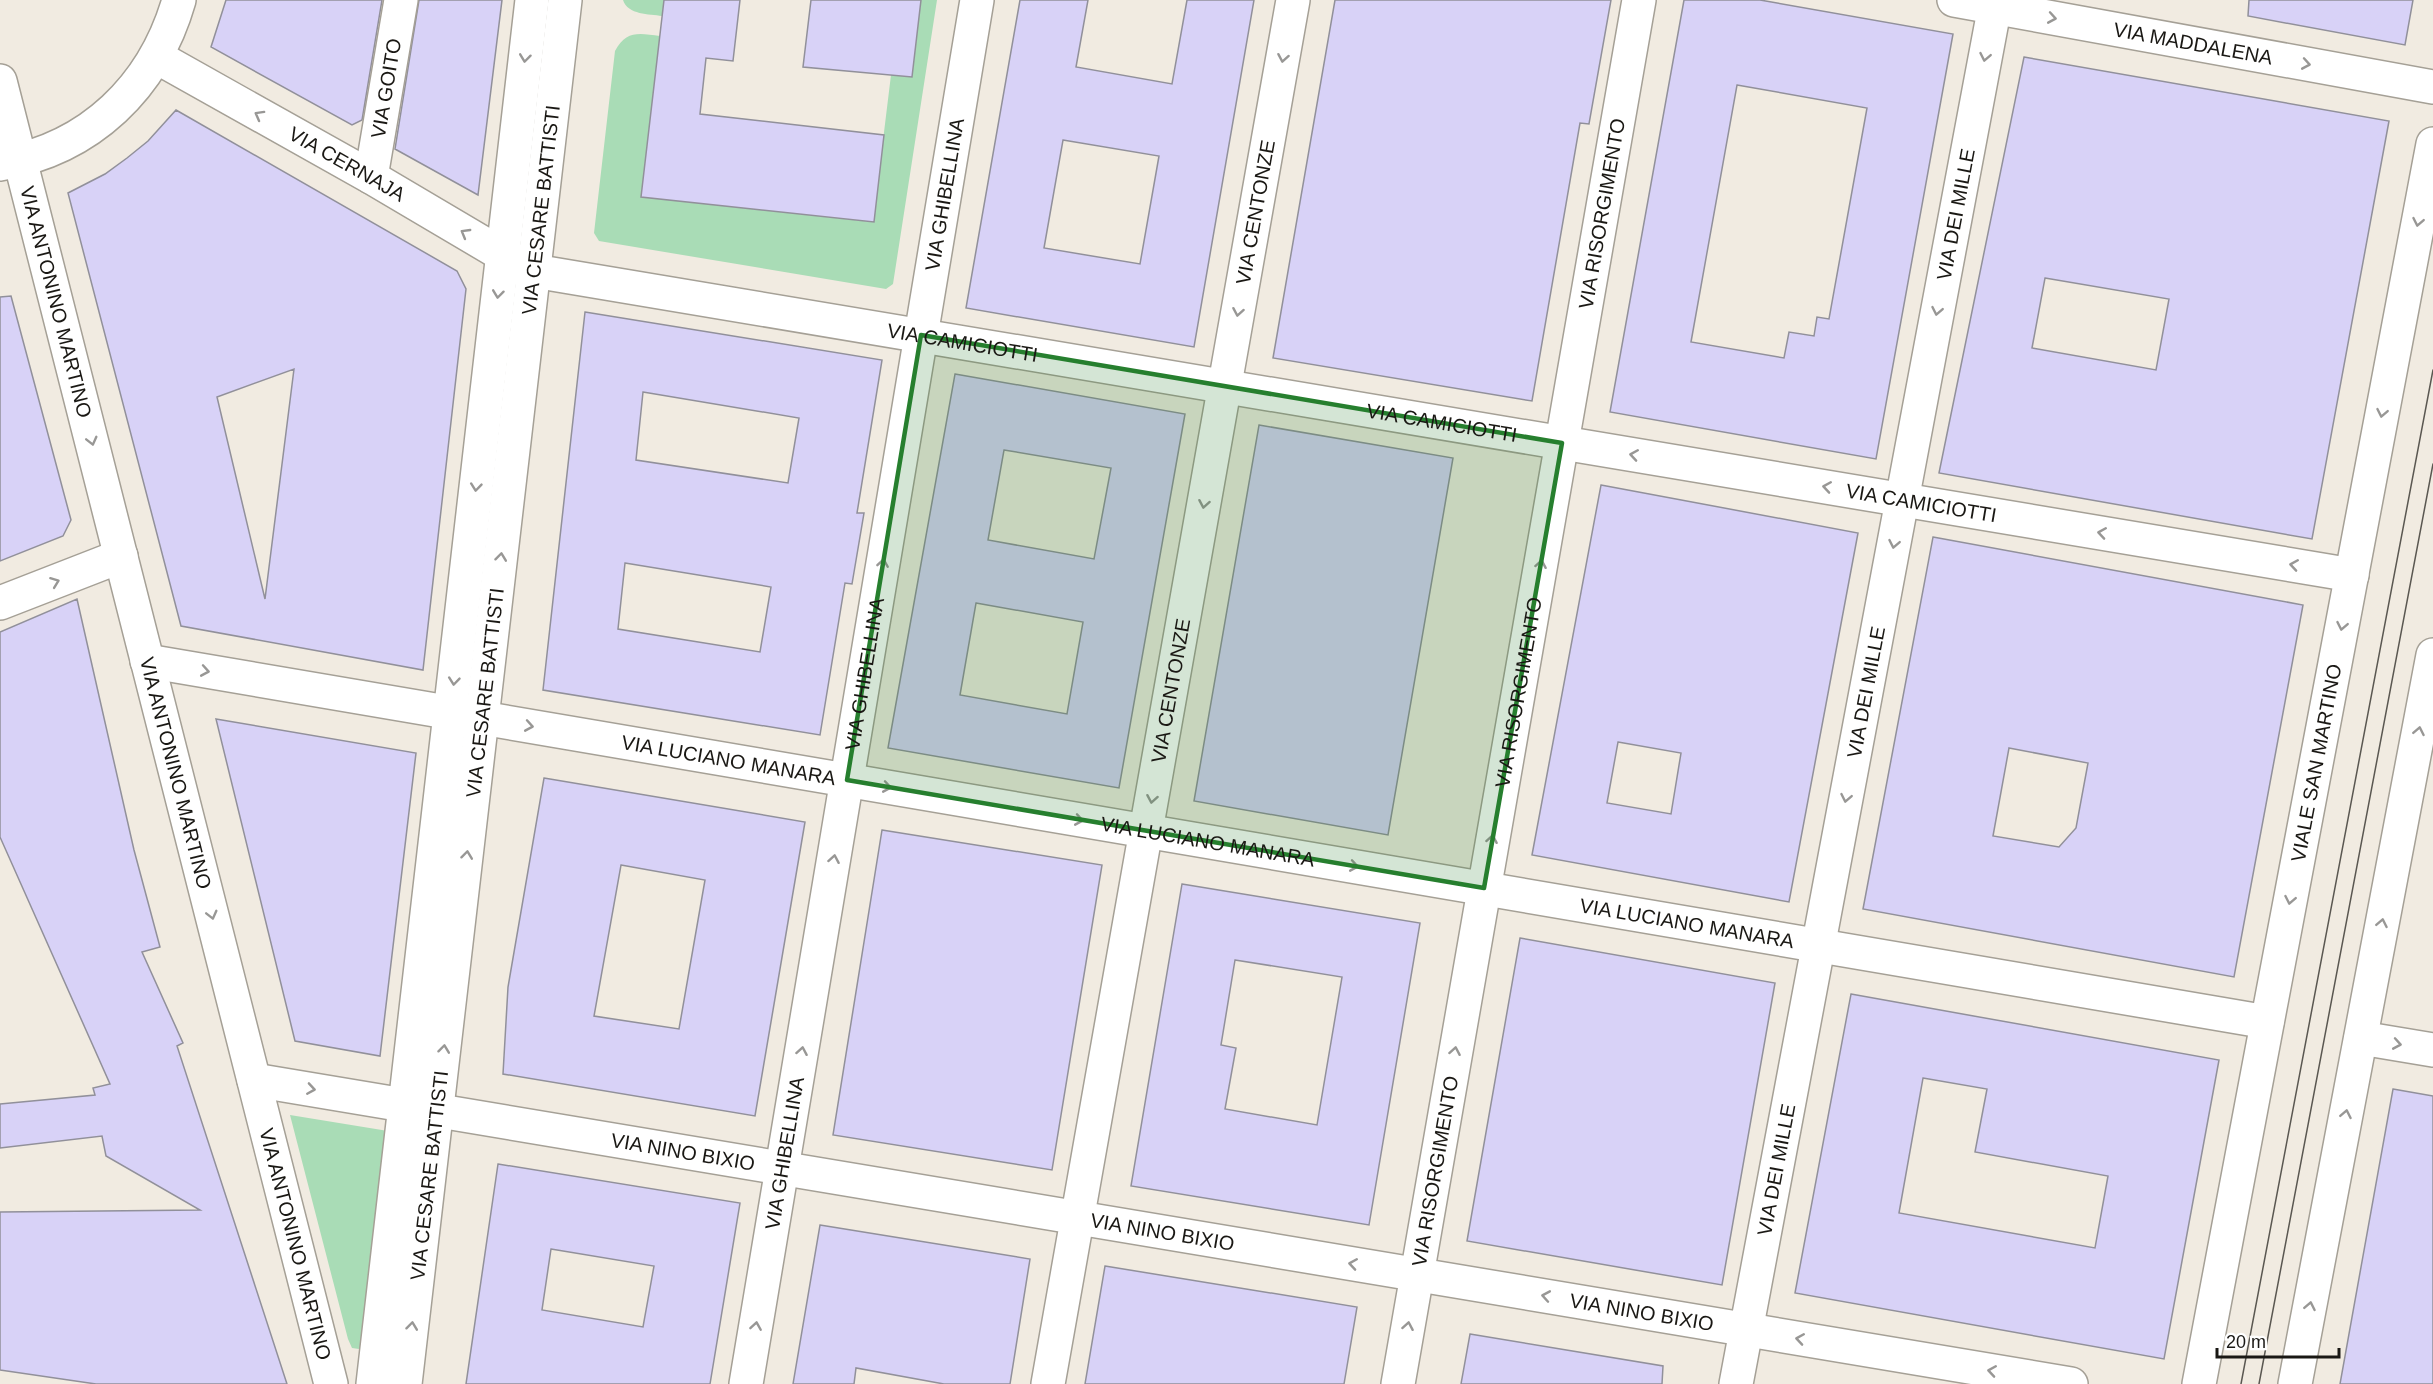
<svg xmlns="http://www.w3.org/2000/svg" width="2433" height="1384" font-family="Helvetica,sans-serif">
<rect width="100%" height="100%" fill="#f1ebe1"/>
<!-- green -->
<path fill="#a9dcb6" d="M 623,0 L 664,0 L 662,16 C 649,14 628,15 623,0 Z
M 921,0 L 937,0 L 893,284 L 886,289 L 599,241 L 594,233 L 615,51 C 626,30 639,33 660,36 L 641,197 L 873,222 L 891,75 L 912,77 Z
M 290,1115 L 388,1131 L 363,1346 L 359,1349 L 352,1348 L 348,1339 Z"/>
<!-- building -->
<path fill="#d8d2f7" stroke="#91909a" stroke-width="1.5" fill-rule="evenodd" d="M 226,0 L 382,0 L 362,120 L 352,125 L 211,47 Z
M 419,0 L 502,0 L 478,195 L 395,149 Z
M 664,0 L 740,0 L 733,61 L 706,58 L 700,114 L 884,135 L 874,222 L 641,197 Z
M 811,0 L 921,0 L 912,77 L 803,67 Z
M 1020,0 L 1088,0 L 1076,67 L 1172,84 L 1187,0 L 1254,0 L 1194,347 L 966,308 ZM 1063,140 L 1159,156 L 1140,264 L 1044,248 Z
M 1335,0 L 1611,0 L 1589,124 L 1580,123 L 1532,401 L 1273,358 Z
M 1684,0 L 1760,0 L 1953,34 L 1876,459 L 1610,412 ZM 1737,85 L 1867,108 L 1829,319 L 1817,317 L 1814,336 L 1789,332 L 1784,358 L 1691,342 Z
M 2249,0 L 2413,0 L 2405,45 L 2248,16 Z
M 2024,57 L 2389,121 L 2312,539 L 1939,473 ZM 2045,278 L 2169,299 L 2156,370 L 2032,348 Z
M 176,110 L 457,271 L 466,289 L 423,670 L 181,626 L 68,193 L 105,174 L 127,158 L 148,141 ZM 294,369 L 265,599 L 217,397 Z
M 11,296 L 71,520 L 63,536 L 0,561 L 0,297 Z
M 585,312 L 882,360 L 857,513 L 864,513 L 852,584 L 845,583 L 820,735 L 543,690 ZM 643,392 L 799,418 L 788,483 L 636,460 ZM 625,563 L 771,587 L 760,652 L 618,629 Z
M 955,374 L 1185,414 L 1119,788 L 888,748 ZM 1004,450 L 1111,468 L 1094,559 L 988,540 ZM 976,603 L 1083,622 L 1067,714 L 960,695 Z
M 1259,425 L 1453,458 L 1388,835 L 1194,801 Z
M 1601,485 L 1858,533 L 1789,902 L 1532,855 ZM 1618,742 L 1681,753 L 1671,814 L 1607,803 Z
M 1933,537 L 2303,605 L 2234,977 L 1863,909 ZM 2009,748 L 2088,763 L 2076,828 L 2059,847 L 1993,836 Z
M 77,599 L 134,850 L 160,947 L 142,952 L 183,1043 L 177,1046 L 287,1384 L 96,1384 L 0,1370 L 0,1212 L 200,1210 L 106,1156 L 102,1136 L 0,1148 L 0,1104 L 95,1095 L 93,1088 L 110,1084 L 0,837 L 0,632 Z
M 216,719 L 416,753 L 380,1056 L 295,1041 Z
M 544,778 L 805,822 L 755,1116 L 503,1074 L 508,987 ZM 621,865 L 705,880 L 679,1029 L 594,1016 Z
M 882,830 L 1102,865 L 1052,1170 L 833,1135 Z
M 1182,884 L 1420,923 L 1369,1225 L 1131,1186 ZM 1235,960 L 1342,977 L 1317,1125 L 1225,1109 L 1236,1048 L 1221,1045 Z
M 1520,938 L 1775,983 L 1722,1285 L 1467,1241 Z
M 1851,994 L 2219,1060 L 2164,1359 L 1795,1293 ZM 1923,1078 L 1987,1089 L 1975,1152 L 2108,1176 L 2095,1248 L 1899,1213 Z
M 2393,1089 L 2433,1096 L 2433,1384 L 2340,1384 Z
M 498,1164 L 740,1203 L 710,1384 L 466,1384 ZM 551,1249 L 654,1266 L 643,1327 L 542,1310 Z
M 820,1225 L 1030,1259 L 1010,1384 L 944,1384 L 856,1368 L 854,1384 L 793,1384 Z
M 1105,1266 L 1357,1307 L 1344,1384 L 1085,1384 Z
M 1470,1334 L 1663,1366 L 1662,1384 L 1461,1384 Z"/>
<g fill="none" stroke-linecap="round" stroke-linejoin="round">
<defs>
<g id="street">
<path id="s1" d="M 1954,0 L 2433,87"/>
<path id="s2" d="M 157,57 L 371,177 L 503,255 L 534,271 L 2352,575"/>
<path id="s3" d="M 0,81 L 331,1384"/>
<path d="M 0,164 C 90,149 154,87 179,0"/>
<path id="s4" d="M 371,177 L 401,0"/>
<path d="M 0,603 L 121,556"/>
<path id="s5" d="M 147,661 L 2267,1022"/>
<path d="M 2361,1038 L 2433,1050"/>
<path id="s6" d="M 254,1080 L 2071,1384"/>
<path id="s7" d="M 746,1384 L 977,0"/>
<path id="s8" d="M 1048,1384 L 1293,0"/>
<path id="s9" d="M 1398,1384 L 1639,0"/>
<path id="s10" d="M 1736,1384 L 1996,0"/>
<path id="s11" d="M 2199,1384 L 2433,144"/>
<path d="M 2295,1384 L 2433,655"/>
</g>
<g id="secondary">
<path d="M 373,1384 L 532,0"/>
<path id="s12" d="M 405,1384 L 565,0"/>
</g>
</defs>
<!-- street casing -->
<use href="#street" stroke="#a5a096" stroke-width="36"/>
<!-- secondary casing -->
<use href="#secondary" stroke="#a5a096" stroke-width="36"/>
<!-- street -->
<use href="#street" stroke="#fff" stroke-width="33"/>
<!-- secondary -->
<use href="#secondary" stroke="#fff" stroke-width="33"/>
<!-- tram -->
<path stroke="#5a5751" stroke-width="1.5" d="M 2241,1384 L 2433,370
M 2259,1384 L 2433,464"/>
</g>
<!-- one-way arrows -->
<defs><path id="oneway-chevron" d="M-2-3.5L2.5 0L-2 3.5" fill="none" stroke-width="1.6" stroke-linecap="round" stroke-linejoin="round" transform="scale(1.5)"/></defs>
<g stroke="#989795">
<use href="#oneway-chevron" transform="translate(2052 18) rotate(10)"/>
<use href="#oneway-chevron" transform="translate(1985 57) rotate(101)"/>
<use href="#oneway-chevron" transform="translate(525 58) rotate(97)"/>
<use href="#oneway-chevron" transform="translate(1283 58) rotate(100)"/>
<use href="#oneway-chevron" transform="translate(2306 64) rotate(10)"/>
<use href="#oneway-chevron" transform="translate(259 115) rotate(-151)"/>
<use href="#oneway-chevron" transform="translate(2418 222) rotate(101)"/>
<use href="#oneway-chevron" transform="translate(465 233) rotate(-150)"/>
<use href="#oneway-chevron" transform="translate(498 294) rotate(97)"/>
<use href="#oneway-chevron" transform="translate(1937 311) rotate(101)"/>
<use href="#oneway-chevron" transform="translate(1238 312) rotate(100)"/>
<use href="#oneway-chevron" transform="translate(2382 413) rotate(101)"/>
<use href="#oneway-chevron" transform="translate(92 441) rotate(76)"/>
<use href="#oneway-chevron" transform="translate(1634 455) rotate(-171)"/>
<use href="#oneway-chevron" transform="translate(476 487) rotate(96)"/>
<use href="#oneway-chevron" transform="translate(1827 487) rotate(-171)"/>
<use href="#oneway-chevron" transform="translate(1204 504) rotate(100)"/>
<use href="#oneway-chevron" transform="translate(2102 533) rotate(-171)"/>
<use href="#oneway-chevron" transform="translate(1894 544) rotate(101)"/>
<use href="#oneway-chevron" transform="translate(501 557) rotate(-83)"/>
<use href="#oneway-chevron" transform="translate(883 563) rotate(-81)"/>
<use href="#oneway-chevron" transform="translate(1541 564) rotate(-80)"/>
<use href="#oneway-chevron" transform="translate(2294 565) rotate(-171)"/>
<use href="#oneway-chevron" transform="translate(55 582) rotate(-21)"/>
<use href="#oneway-chevron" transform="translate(2342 626) rotate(101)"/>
<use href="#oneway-chevron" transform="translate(205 671) rotate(10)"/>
<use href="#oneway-chevron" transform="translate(454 681) rotate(96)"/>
<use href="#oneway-chevron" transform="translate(529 726) rotate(10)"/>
<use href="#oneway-chevron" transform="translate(2419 731) rotate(-79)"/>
<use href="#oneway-chevron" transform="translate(887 787) rotate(10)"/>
<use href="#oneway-chevron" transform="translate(1846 798) rotate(101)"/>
<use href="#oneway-chevron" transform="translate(1152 799) rotate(100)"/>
<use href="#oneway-chevron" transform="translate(1079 820) rotate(10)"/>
<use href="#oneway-chevron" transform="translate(1492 839) rotate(-80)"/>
<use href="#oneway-chevron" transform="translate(467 855) rotate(-83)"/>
<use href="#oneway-chevron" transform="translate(834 859) rotate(-80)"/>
<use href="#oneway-chevron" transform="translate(1354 866) rotate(10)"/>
<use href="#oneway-chevron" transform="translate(2290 900) rotate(101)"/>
<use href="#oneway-chevron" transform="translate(212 915) rotate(76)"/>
<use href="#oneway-chevron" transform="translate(2382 923) rotate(-79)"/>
<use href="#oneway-chevron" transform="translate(2397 1044) rotate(10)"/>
<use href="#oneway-chevron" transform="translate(444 1049) rotate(-83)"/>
<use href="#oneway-chevron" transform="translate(802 1051) rotate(-80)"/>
<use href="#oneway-chevron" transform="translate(1455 1051) rotate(-80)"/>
<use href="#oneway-chevron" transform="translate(311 1089) rotate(9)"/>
<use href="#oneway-chevron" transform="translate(2346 1114) rotate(-79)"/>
<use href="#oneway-chevron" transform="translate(1353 1264) rotate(-171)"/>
<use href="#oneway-chevron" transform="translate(1546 1296) rotate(-170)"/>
<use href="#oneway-chevron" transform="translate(2310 1306) rotate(-79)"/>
<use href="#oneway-chevron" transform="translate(412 1326) rotate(-83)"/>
<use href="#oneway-chevron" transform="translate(756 1326) rotate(-81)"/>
<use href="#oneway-chevron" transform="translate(1408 1326) rotate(-80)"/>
<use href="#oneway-chevron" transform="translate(1800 1339) rotate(-171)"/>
<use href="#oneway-chevron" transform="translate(1992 1371) rotate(-171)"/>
</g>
<!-- marked area -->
<path fill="#267f2e" fill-opacity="0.2" stroke="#267f2e" stroke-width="4.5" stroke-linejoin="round" d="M 921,335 L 1562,443 L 1484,888 L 847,780 Z"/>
<g text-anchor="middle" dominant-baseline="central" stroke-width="5" stroke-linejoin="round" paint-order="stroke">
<!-- street labels -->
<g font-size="20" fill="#1a1814" stroke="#fff">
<text stroke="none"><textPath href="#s1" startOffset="243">VIA MADDALENA</textPath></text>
<text stroke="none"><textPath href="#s4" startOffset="90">VIA GOITO</textPath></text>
<text stroke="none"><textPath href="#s2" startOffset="218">VIA CERNAJA</textPath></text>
<text stroke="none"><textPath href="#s7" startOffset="1206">VIA GHIBELLINA</textPath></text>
<text stroke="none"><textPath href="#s12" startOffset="1182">VIA CESARE BATTISTI</textPath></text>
<text stroke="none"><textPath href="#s8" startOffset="1190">VIA CENTONZE</textPath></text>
<text stroke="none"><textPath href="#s9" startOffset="1188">VIA RISORGIMENTO</textPath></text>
<text stroke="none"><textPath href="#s10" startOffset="1190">VIA DEI MILLE</textPath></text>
<text stroke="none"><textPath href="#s3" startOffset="228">VIA ANTONINO MARTINO</textPath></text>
<text stroke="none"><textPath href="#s2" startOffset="868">VIA CAMICIOTTI</textPath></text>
<text stroke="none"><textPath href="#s2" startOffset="1354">VIA CAMICIOTTI</textPath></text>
<text stroke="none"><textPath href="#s2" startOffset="1840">VIA CAMICIOTTI</textPath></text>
<text stroke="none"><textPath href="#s7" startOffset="720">VIA GHIBELLINA</textPath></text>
<text stroke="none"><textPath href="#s12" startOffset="696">VIA CESARE BATTISTI</textPath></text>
<text stroke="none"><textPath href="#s8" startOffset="704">VIA CENTONZE</textPath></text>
<text stroke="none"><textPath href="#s9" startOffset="702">VIA RISORGIMENTO</textPath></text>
<text stroke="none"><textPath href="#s10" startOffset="704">VIA DEI MILLE</textPath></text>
<text stroke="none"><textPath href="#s5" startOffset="590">VIA LUCIANO MANARA</textPath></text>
<text stroke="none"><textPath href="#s11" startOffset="632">VIALE SAN MARTINO</textPath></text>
<text stroke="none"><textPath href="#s3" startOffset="714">VIA ANTONINO MARTINO</textPath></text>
<text stroke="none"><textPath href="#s5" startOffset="1076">VIA LUCIANO MANARA</textPath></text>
<text stroke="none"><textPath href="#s5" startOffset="1562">VIA LUCIANO MANARA</textPath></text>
<text stroke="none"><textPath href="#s6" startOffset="435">VIA NINO BIXIO</textPath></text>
<text stroke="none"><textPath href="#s7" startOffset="234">VIA GHIBELLINA</textPath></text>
<text stroke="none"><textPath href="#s10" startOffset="218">VIA DEI MILLE</textPath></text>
<text stroke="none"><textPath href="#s9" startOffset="216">VIA RISORGIMENTO</textPath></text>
<text stroke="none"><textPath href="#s12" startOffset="210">VIA CESARE BATTISTI</textPath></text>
<text stroke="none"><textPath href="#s6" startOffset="921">VIA NINO BIXIO</textPath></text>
<text stroke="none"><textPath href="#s3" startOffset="1200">VIA ANTONINO MARTINO</textPath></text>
<text stroke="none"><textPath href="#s6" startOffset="1407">VIA NINO BIXIO</textPath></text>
</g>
</g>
<!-- scale -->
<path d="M2217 1348v9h122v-9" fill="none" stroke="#1a1814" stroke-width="3"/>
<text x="2226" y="1348" font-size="18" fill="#1a1814" stroke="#ffffff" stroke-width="4.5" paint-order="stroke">20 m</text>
</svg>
